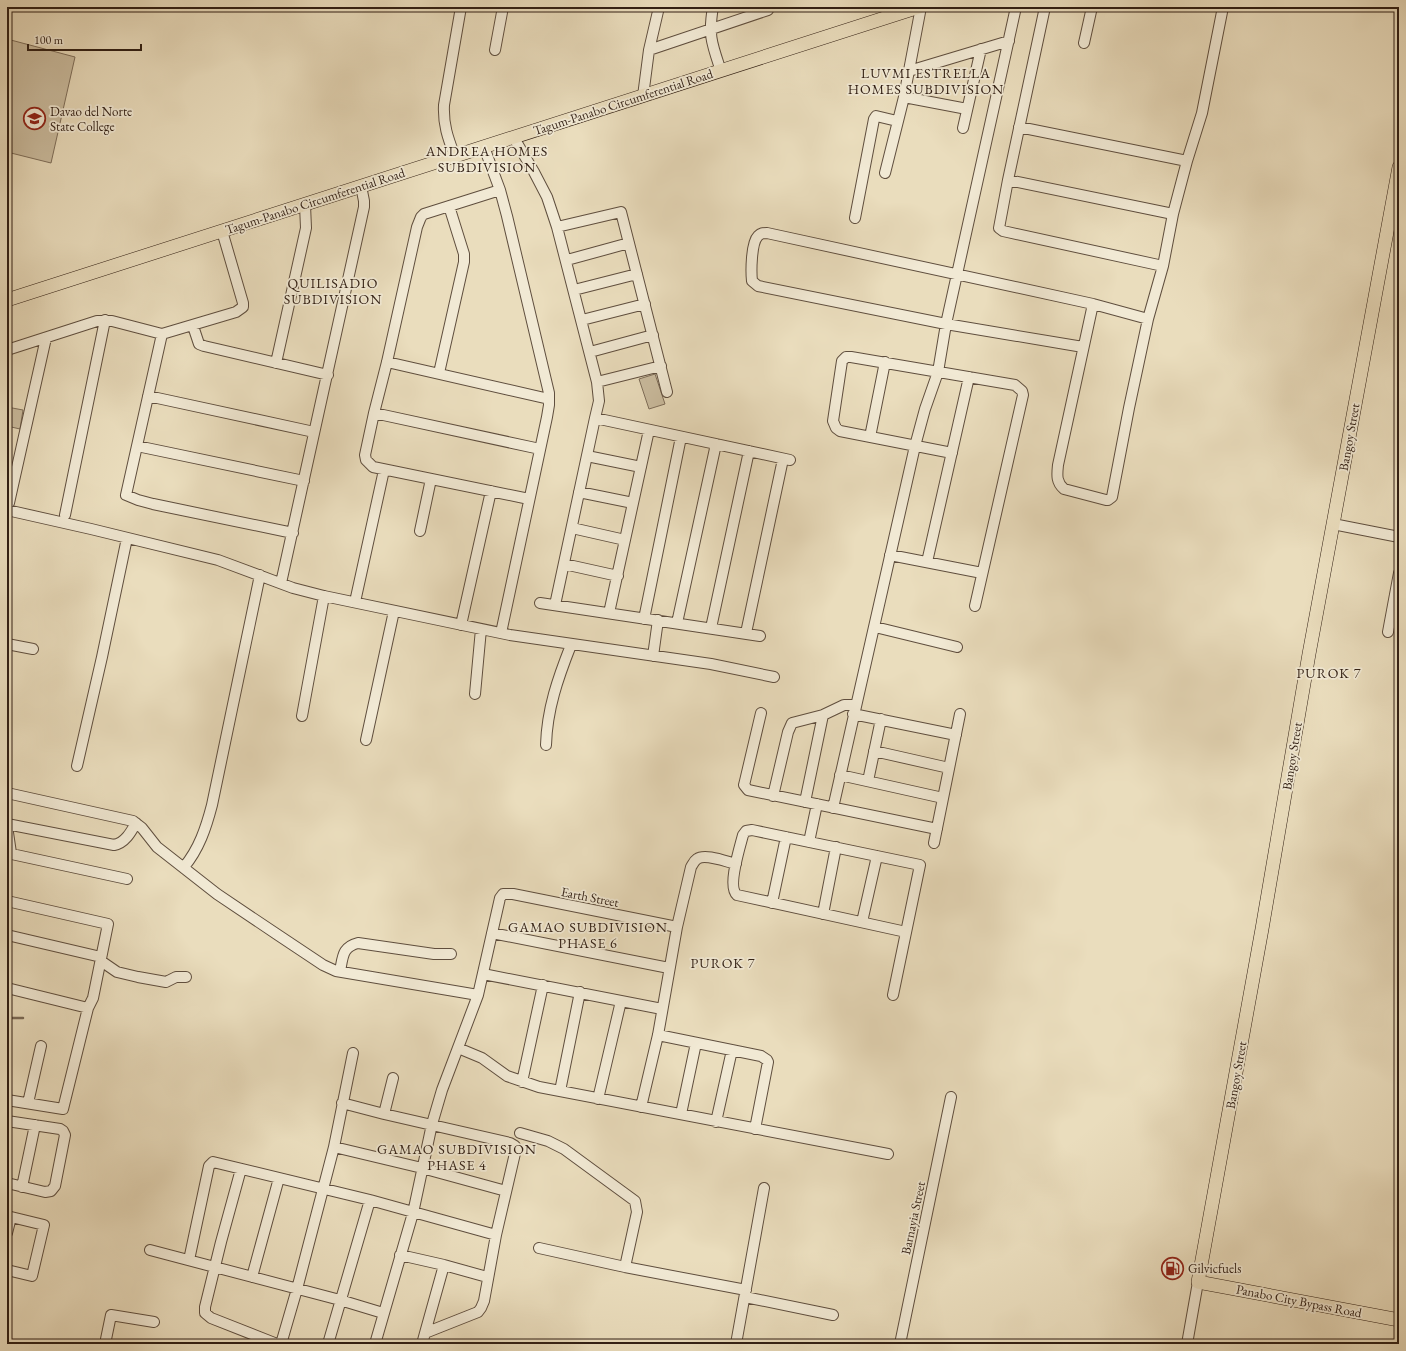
<svg xmlns="http://www.w3.org/2000/svg" width="1406" height="1351" font-family="'EB Garamond',serif">
<rect width="100%" height="100%" fill="#eaddbd"/>
<filter id="stains"><feTurbulence type="fractalNoise" baseFrequency=".005" numOctaves="4"/><feColorMatrix values="0 0 0 0 .2 0 0 0 0 .09 0 0 0 0 .02 0 0 0 .5 -.17"/></filter>
<radialGradient id="worn" r=".72"><stop offset=".6" stop-color="#630" stop-opacity="0"/><stop offset="1" stop-color="#630" stop-opacity=".3"/></radialGradient>
<!-- green -->
<path fill="#cbbda0" stroke="#7e6e5a" d="M 7,39 L 75,57 L 51,163 L 7,152 Z
M 655,374 L 665,404 L 649,409 L 639,379 Z
M 7,407 L 23,410 L 20,429 L 7,426 Z"/>
<g fill="none" stroke-linecap="round" stroke-linejoin="round">
<!-- stream -->
<path stroke="#7a6a57" stroke-width="2.5" d="M 7,1019 L 12,1018 L 23,1018"/>
<defs>
<path id="minor" d="M 713,7 C 708,36 712,44 721,71
M 1045,7 L 1008,180 L 999,228 L 1003,231 L 1163,266
M 1084,43 L 1092,7
M 495,50 L 503,7
M 649,50 L 768,10
M 909,71 L 1009,41
M 643,96 L 649,50 L 659,7
M 904,97 L 967,109
M 1019,127 L 1187,161
M 963,128 L 981,49
M 514,138 L 534,172 L 547,197 L 557,227 L 597,382 L 599,401 L 595,418 L 555,605
M 484,147 L 500,190 L 507,216 L 549,393 L 549,405 L 547,417 L 501,633
M 455,157 C 448,138 443,125 444,105 L 461,7
M 885,173 L 904,97 L 921,7
M 1008,180 L 1173,214
M 500,190 L 424,214 L 421,217 L 417,227 L 387,362 L 374,413 L 365,455 L 366,460 L 373,467 L 529,499
M 855,218 L 874,119 L 876,116 L 897,121
M 557,227 L 621,212 L 667,392
M 567,260 L 629,243
M 574,290 L 637,274
M 1093,304 L 1058,465 C 1057,475 1056,482 1064,489 L 1106,500 L 1108,500 L 1112,497 L 1129,408 L 1148,319 L 1163,266 L 1173,214 L 1187,161 L 1202,113 L 1223,7
M 582,320 L 645,304
M 193,326 L 199,344 L 204,346 L 328,375
M 162,334 L 126,495 L 138,500 L 153,504 L 293,533
M 1083,347 L 946,324 L 758,286 L 752,281 C 751,272 751,243 758,236 C 761,233 763,233 767,233 L 1093,304 L 1148,319
M 7,350 L 97,321 L 112,321 L 162,334 L 236,312 L 243,307 L 243,303 L 222,231
M 590,352 L 653,335
M 387,362 L 549,399
M 276,363 L 306,228 L 305,205
M 439,373 L 464,262 L 464,254 L 449,206
M 597,382 L 661,366
M 148,396 L 314,432
M 374,413 L 540,449
M 595,418 L 790,460
M 870,437 L 885,362
M 137,446 L 304,481
M 952,453 L 840,431 L 836,428 L 833,421 L 842,361 L 846,357 L 851,357 L 1015,385 L 1022,391 L 1023,395 L 975,606
M 587,456 L 641,467
M 579,492 L 633,503
M 9,503 L 46,338
M 7,510 L 91,529 L 218,560 L 293,588 L 324,596 L 510,635 L 711,664 L 774,677
M 65,515 L 105,320
M 1333,524 L 1399,537
M 572,528 L 625,540
M 420,531 L 431,479
M 890,555 L 982,573
M 927,562 L 969,377
M 564,564 L 618,576
M 281,583 L 364,207 L 364,201 L 361,186
M 355,602 L 384,470
M 540,603 L 760,636
M 609,613 L 649,430
M 644,619 L 681,437
M 677,623 L 716,444
M 461,625 L 491,491
M 875,627 L 957,647
M 711,628 L 749,451
M 1388,632 L 1399,573
M 746,633 L 783,459
M 7,644 L 33,649
M 653,656 L 658,620
M 475,694 L 481,629
M 761,713 L 745,781 L 744,785 L 748,790 L 937,829
M 853,714 L 956,735
M 302,716 L 324,596
M 366,740 L 394,611
M 546,745 C 547,709 558,678 571,645
M 874,751 L 949,768
M 77,766 L 102,657 L 127,538
M 840,775 L 943,798
M 868,781 L 881,719
M 7,793 L 133,821 L 142,828 L 157,847 L 217,894 L 278,935 L 323,965 L 336,971 L 478,995
M 773,796 L 788,732 L 792,723 L 823,715 L 844,705 L 855,705
M 805,802 L 823,715
M 833,808 L 915,446 L 925,409 L 938,372 L 946,324 L 1016,7
M 7,824 L 114,845 C 125,843 131,832 136,823
M 7,826 L 11,853
M 809,842 L 817,804
M 934,843 L 960,714
M 7,853 L 127,879
M 184,867 C 199,849 206,828 212,805 L 260,575
M 7,901 L 108,924 L 93,998 L 88,1008 L 63,1109 L 7,1100
M 772,903 L 786,837
M 823,914 L 836,847
M 862,922 L 877,856
M 492,933 L 669,968
M 7,935 L 101,957
M 101,961 L 117,972 L 138,977 L 166,982 L 176,977 L 186,977
M 340,971 C 343,957 342,947 358,943 L 434,954 L 451,954
M 483,974 L 662,1009
M 7,988 L 88,1008
M 893,995 L 920,865 L 752,830 L 746,831 L 743,835 C 740,847 727,887 737,895 L 906,932
M 658,1035 L 761,1056 L 767,1060 L 768,1062 L 755,1129
M 458,1048 L 482,1058 L 507,1076 L 539,1087 L 888,1154
M 522,1082 L 543,985
M 560,1091 L 580,992
M 598,1099 L 621,1001
M 28,1103 L 41,1046
M 342,1103 L 384,1114 L 510,1143 L 515,1146 L 516,1149 L 496,1235 L 484,1301 L 481,1308 L 478,1312 L 425,1333 L 422,1344
M 641,1107 L 658,1035 L 677,927 L 691,867 C 693,864 694,861 697,859 C 705,853 727,862 736,864
M 384,1114 L 393,1078
M 681,1114 L 696,1043
M 7,1121 L 60,1129 L 63,1131 L 65,1135 L 55,1186 L 51,1191 L 45,1192 L 7,1183
M 716,1122 L 732,1050
M 520,1133 L 548,1141 L 564,1149 L 635,1201 L 637,1212 L 625,1267 L 746,1290
M 334,1147 L 422,1168 L 506,1191
M 241,1169 L 221,1242 L 205,1307 L 205,1313 L 211,1318 L 277,1344
M 22,1187 L 35,1125
M 7,1216 L 44,1225 L 32,1276 L 7,1270
M 7,1233 L 11,1217
M 539,1248 L 625,1267
M 150,1250 L 340,1300 L 383,1313
M 400,1255 L 444,1265 L 487,1277
M 189,1260 L 209,1166 L 213,1162 L 370,1200 L 496,1235
M 252,1277 L 279,1178
M 745,1297 L 833,1315
M 425,1333 L 444,1265
M 105,1344 L 111,1315 L 154,1322
M 281,1344 L 297,1289 L 334,1147 L 353,1053
M 328,1344 L 370,1200
M 375,1344 L 413,1213 L 432,1124 L 442,1090 L 478,995 L 500,898 L 503,894 L 513,894 L 677,927
M 736,1344 L 764,1188
M 900,1344 L 951,1097
M 1187,1344 L 1198,1282"/>
<path id="major" d="M 1399,167 L 1309,654 L 1262,929 L 1198,1282 L 1399,1320
M 7,300 L 919,7"/>
</defs>
<!-- minor casing -->
<use href="#minor" stroke="#5f4e3e" stroke-width="12"/>
<!-- major casing -->
<use href="#major" stroke="#311f14" stroke-width="14"/>
<!-- minor -->
<use href="#minor" stroke="#f1e9d4" stroke-width="10"/>
<!-- major -->
<use href="#major" stroke="#eaddbd" stroke-width="13"/>
</g>
<!-- icons -->
<defs>
<symbol id="university-ring" viewBox="-11 -11 22 22"><circle r="9.5" fill="#f1e9d4" stroke="#8f2418" stroke-width="1.5"/><path d="M0-5L7-2L0 1L-7-2ZM-4 1L0 2.5L4 1V4Q0 6-4 4Z" fill="#8f2418"/></symbol>
<symbol id="fuel-ring" viewBox="-11 -11 22 22"><circle r="9.5" fill="#f1e9d4" stroke="#8f2418" stroke-width="1.5"/><path d="M-5.5-6h7V0h2V4h1.3V-2.5L3-4.5l.8-.8L6-3V5H2.5V1h-1V6h-7ZM-4.2-4.7v3.2H.2V-4.7Z" fill="#8f2418"/></symbol>
</defs>
<g fill-rule="evenodd">
<use href="#university-ring" x="22" y="106" width="25" height="25"/>
<use href="#fuel-ring" x="1160" y="1256" width="25" height="25"/>
</g>
<g text-anchor="middle" dominant-baseline="central" stroke-width="3.5" stroke-linejoin="round" paint-order="stroke">
<!-- street labels -->
<g font-size="13" fill="#311f14" stroke="#f1e9d4">
<text transform="translate(623 102) rotate(-18)">Tagum-Panabo Circumferential Road</text>
<text transform="translate(315 201) rotate(-18)">Tagum-Panabo Circumferential Road</text>
<text transform="translate(1349 437) rotate(-80)">Bangoy Street</text>
<text transform="translate(1292 756) rotate(-81)">Bangoy Street</text>
<text transform="translate(590 897) rotate(11)">Earth Street</text>
<text transform="translate(1236 1075) rotate(-80)">Bangoy Street</text>
<text transform="translate(913 1218) rotate(-78)">Barnayia Street</text>
<text transform="translate(1299 1301) rotate(11)">Panabo City Bypass Road</text>
</g>
<!-- poi labels -->
<g font-size="13" fill="#311f14" stroke="#f1e9d4" text-anchor="start">
<text x="50" y="111">Davao del Norte<tspan x="50" dy="15">State College</tspan></text>
<text x="1188" y="1268">Gilvicfuels</text>
</g>
<!-- neighbourhood labels -->
<g font-size="14" letter-spacing="1" fill="#311f14" stroke="#f1e9d4">
<text x="926" y="73">LUVMI ESTRELLA<tspan x="926" dy="16">HOMES SUBDIVISION</tspan></text>
<text x="487" y="151">ANDREA HOMES<tspan x="487" dy="16">SUBDIVISION</tspan></text>
<text x="333" y="283">QUILISADIO<tspan x="333" dy="16">SUBDIVISION</tspan></text>
<text x="1329" y="673">PUROK 7</text>
<text x="588" y="927">GAMAO SUBDIVISION<tspan x="588" dy="16">PHASE 6</tspan></text>
<text x="723" y="963">PUROK 7</text>
<text x="457" y="1149">GAMAO SUBDIVISION<tspan x="457" dy="16">PHASE 4</tspan></text>
</g>
</g>
<!-- margin -->
<rect width="1406" height="1351" fill="none" stroke="#eaddbd" stroke-width="24"/>
<rect x="8" y="8" width="1390" height="1335" fill="none" stroke="#311f14" stroke-width="2"/>
<rect x="12" y="12" width="1382" height="1327" fill="none" stroke="#311f14"/>
<!-- scale -->
<path d="M28 44v6h113v-6" fill="none" stroke="#311f14" stroke-width="2"/>
<text x="34" y="44" font-size="12" fill="#311f14" stroke="#f1e9d4" stroke-width="3" paint-order="stroke">100 m</text>
<rect width="100%" height="100%" filter="url(#stains)"/>
<rect width="100%" height="100%" fill="url(#worn)"/>
</svg>
